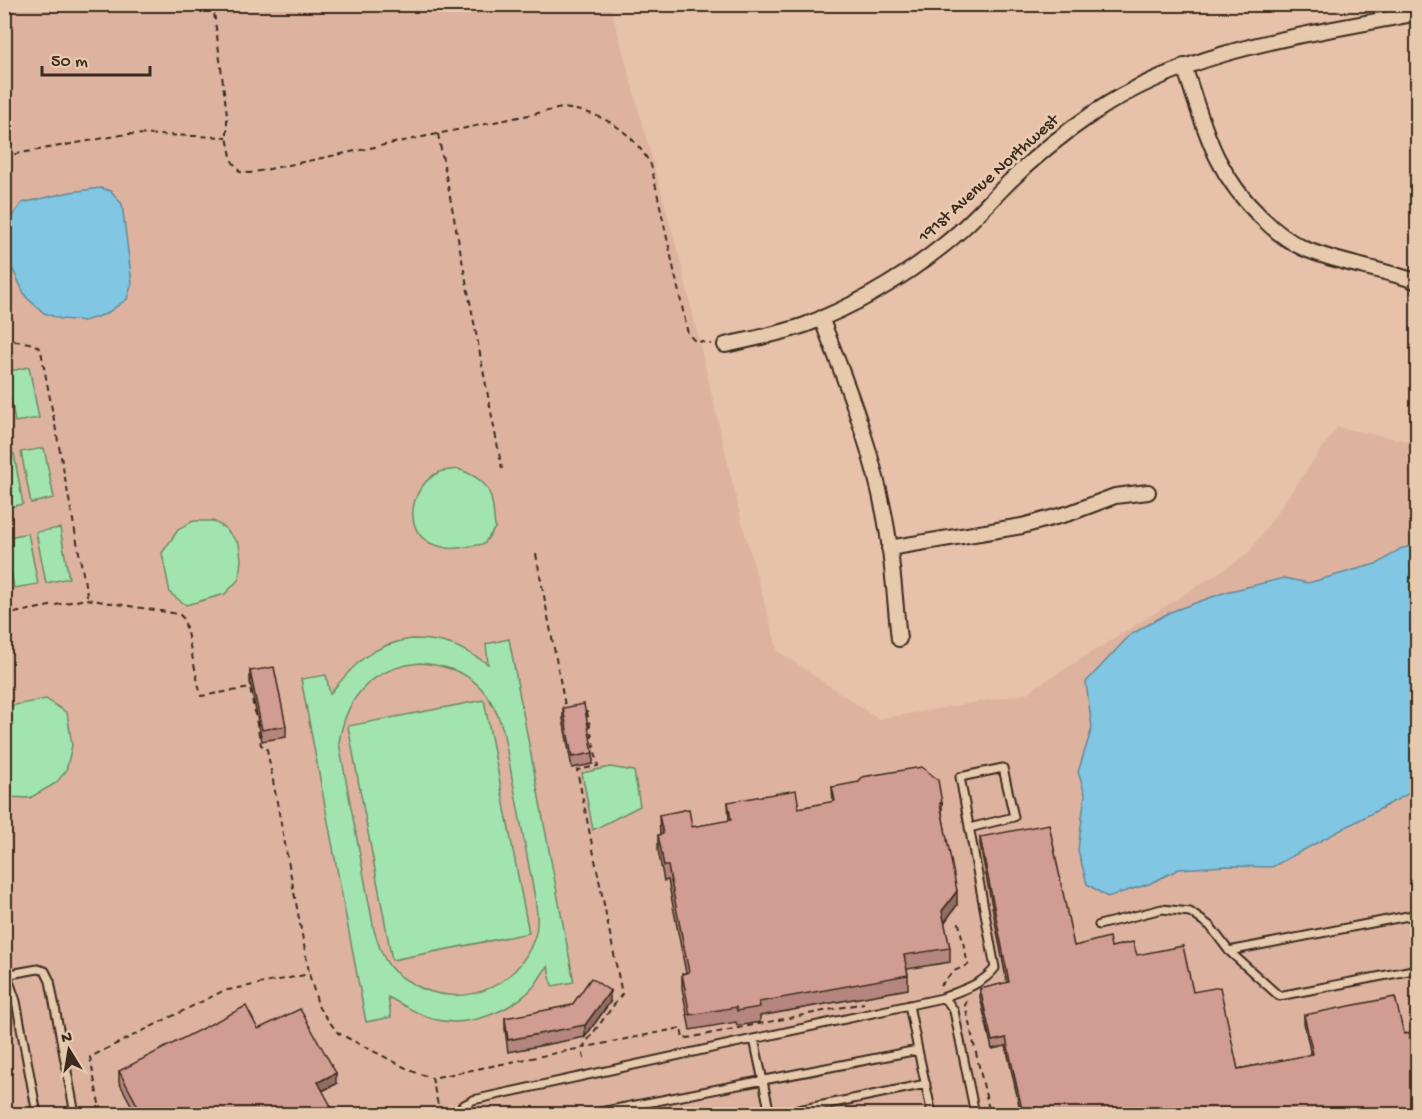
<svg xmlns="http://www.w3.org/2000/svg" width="1422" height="1119" font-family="'Gochi Hand',sans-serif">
<rect width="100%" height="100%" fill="#e7c1aa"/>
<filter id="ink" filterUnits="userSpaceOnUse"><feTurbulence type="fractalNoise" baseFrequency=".0167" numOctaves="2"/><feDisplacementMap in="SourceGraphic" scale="12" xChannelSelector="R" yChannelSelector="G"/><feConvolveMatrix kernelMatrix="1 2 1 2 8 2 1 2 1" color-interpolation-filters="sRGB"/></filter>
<g filter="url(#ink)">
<!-- built -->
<path fill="#ddb3a0" d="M 5,5 L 610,5 L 681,264 L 742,523 L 778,651 L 878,719 L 1025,694 L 1247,555 L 1337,427 L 1417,443 L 1417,1114 L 5,1114 Z"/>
<!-- green -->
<path fill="#a1e4af" stroke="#6e8766" stroke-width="1.5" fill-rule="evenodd" d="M 29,367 L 39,418 L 15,422 L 6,372 Z
M 44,448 L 54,498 L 31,503 L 21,452 Z
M 14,454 L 23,504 L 5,508 L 5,455 Z
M 458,469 C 493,481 492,496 495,528 L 484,544 C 473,545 458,550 447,548 C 442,547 434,545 430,543 C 400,527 413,483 440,472 C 445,470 453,470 458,469 Z
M 193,521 L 213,521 L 225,528 L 239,544 L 241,559 L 239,579 L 225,594 L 186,605 L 170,593 L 162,553 L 178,530 Z
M 60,528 L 69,578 L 46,583 L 36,532 Z
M 28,533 L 38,584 L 14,588 L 5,538 Z
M 411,639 C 446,639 459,646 488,664 L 486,644 L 509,639 L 574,982 L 552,986 L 548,966 C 543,972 539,979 535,985 C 513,1011 467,1029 433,1019 C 417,1014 403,1005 388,997 L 391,1017 L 366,1022 L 301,679 L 326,675 L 330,694 C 354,664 371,645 411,639 ZM 420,663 C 466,667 489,685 503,730 L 535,898 C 537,911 539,926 534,939 C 516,990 459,1010 413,984 C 406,980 396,974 391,968 C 382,957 378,943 374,930 L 339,743 C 346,696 372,668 420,663 Z
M 46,699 L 67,713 L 72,745 L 66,771 L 56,783 L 30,798 L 5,797 L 5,707 Z
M 484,700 L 529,933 L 392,960 L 348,726 Z
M 610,767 L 634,771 L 640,806 L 593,830 L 582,773 Z"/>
<!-- water -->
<path fill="#81c6e2" stroke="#658894" stroke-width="1.5" d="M 101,188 L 111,191 L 122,204 L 132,283 L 127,299 L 106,314 L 84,321 L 61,319 L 44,313 L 26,297 L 12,268 L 7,246 L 11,218 L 22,203 L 70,192 Z
M 1417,544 L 1417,789 L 1272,867 L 1227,866 L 1179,869 L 1149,884 L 1107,897 L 1087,884 L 1078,850 L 1085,794 L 1078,772 L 1092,728 L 1086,682 L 1130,635 L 1170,612 L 1226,592 L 1284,578 L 1308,583 L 1379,563 L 1400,549 Z"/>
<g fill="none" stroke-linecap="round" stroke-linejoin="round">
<defs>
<path id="service" d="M 1099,925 L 1162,909 L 1190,912 L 1210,926 L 1229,951 L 1279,996 L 1418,969
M 1229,951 L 1418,914
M 4,975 L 38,969 L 45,971 L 50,981 L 75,1114
M 4,980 L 10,984 L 16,1001 L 37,1114
M 942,998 C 961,990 982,985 995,968 L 960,777 L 1003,768 L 1014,817 L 969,828
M 754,1039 L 770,1114
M 918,1050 L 932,1114
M 458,1114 L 462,1106 L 473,1100 L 942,998 L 948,1002 L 954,1011 L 975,1114
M 590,1114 L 918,1050 L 909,1005
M 779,1114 L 926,1084"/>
<path id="minor" d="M 1184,66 C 1204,126 1214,173 1262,218 C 1274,230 1288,241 1303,248 C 1339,264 1380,268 1418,282
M 821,318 C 848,386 875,457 887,529 C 893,565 895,603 899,639
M 725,345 C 752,339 779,334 805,325 C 855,306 903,278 945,244 C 968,226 987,204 1007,184 C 1034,157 1064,133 1095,112 C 1190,48 1307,35 1418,13
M 889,548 L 1022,526 L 1070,513 L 1115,496 L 1148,492"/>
</defs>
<!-- service casing -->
<use href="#service" stroke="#3b2a1e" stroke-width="11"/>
<!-- minor casing -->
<use href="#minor" stroke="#3b2a1e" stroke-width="18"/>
<!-- path -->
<path stroke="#3b2a1e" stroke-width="2" stroke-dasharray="6 4.5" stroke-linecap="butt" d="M 213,4 L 227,115 L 227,137 L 232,161 L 240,172 L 250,173 L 562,108 C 603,112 631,130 651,165 L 688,334 L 694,340 L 711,344
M 438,134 L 502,469
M 4,156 L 127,134 L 227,137
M 4,340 C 16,342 35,340 41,351 L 88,600
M 536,554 L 566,711
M 4,615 L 86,599 L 179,614 L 184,619 L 201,696 L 250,688 L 261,745 L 267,749 L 310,977 L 319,1008 L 338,1033 L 412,1071 L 432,1078
M 940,986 L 954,971 L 968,965 L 958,919
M 967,1001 L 965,1005 L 990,1114
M 584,1059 L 582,1048 L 622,994 L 577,770 L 598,766 L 587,712 L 585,713
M 101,1114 L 90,1057 L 223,991 L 310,974
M 440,1114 L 432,1078 L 681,1028 L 683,1039 L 864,1003"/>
<!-- service -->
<use href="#service" stroke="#e7caae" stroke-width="7"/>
<!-- minor -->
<use href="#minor" stroke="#e7caae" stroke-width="14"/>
</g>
<!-- wall -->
<path fill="#b4867e" stroke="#3b2a1e" stroke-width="1.5" d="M 250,671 L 286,726 L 286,737 L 262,741 L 250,682 Z
M 563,708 L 593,753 L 593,764 L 572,768 L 563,719 Z
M 832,787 L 942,803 L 942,812 L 957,905 L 944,923 L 950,948 L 950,962 L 907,969 L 908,975 L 908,989 L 760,1016 L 760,1022 L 737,1026 L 736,1022 L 690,1030 L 682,988 L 682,974 L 686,973 L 668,880 L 664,881 L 658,850 L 658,835 L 660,835 L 659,815 L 692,827 L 729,821 L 728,802 L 799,808 L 833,802 Z
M 980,837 L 1074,946 L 1111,947 L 1137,955 L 1193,992 L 1238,1069 L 1311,1055 L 1304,1023 L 1304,1015 L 1418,1114 L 1021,1114 L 1006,1046 L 992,1049 L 980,997 L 980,989 L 1007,983 L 980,845 Z
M 610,1002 L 585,1037 L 508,1052 L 505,1029 L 505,1018 Z
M 119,1071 L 336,1084 L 322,1091 L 333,1114 L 136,1114 L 119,1082 Z"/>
<!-- shaded-wall -->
<path fill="#926d66" stroke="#3b2a1e" stroke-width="1.5" d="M 957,891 L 957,905 L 942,926 L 942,911 Z
M 610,991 L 610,1002 L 585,1037 L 585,1025 Z
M 336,1073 L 336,1084 L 318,1093 L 318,1082 Z
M 333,1110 L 333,1114 L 325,1114 Z"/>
<!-- building -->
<path fill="#d19c92" stroke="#3b2a1e" stroke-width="1.5" d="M 274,667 L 286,726 L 262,730 L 250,671 Z
M 584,704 L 593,753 L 572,757 L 563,708 Z
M 922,767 L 938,780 L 942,803 L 940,803 L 957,891 L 942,911 L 950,948 L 904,955 L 908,975 L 759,1002 L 760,1007 L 737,1011 L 736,1007 L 690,1015 L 682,974 L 689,972 L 668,866 L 664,866 L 658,835 L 663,834 L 659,815 L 689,809 L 692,827 L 731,820 L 728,802 L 796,790 L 799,808 L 835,801 L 832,787 L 859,782 L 862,777 Z
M 1049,824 L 1074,946 L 1109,937 L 1111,947 L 1133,942 L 1137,955 L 1183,946 L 1193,992 L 1220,987 L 1238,1069 L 1313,1054 L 1304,1015 L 1395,997 L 1404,1034 L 1418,1031 L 1418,1114 L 1023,1114 L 1006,1038 L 992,1041 L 980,989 L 1009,982 L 980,837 Z
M 591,978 L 610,991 L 585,1025 L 508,1040 L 505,1018 L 572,1005 Z
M 246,1006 L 258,1029 L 300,1009 L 336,1073 L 318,1082 L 333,1110 L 325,1114 L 142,1114 L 119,1071 Z"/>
</g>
<g text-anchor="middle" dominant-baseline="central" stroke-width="6" stroke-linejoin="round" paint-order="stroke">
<!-- street labels -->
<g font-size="18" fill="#3b2a1e" stroke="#e7caae">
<text transform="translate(989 179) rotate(-42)">191st Avenue Northwest</text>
</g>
</g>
<!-- margin -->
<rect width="1422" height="1119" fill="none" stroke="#e7caae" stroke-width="24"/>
<rect x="12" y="12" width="1398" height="1095" fill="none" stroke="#3b2a1e" stroke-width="2" filter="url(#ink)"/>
<!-- north arrow -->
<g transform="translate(69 1050) rotate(349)" stroke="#e7caae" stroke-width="4.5" paint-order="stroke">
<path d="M0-4.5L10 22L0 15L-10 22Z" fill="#3b2a1e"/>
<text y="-9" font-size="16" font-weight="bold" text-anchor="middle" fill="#3b2a1e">N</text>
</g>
<!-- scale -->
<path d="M42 66v9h108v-9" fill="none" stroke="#3b2a1e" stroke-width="3"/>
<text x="51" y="66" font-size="18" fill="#3b2a1e" stroke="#e7caae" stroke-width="4.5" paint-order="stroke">50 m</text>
</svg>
